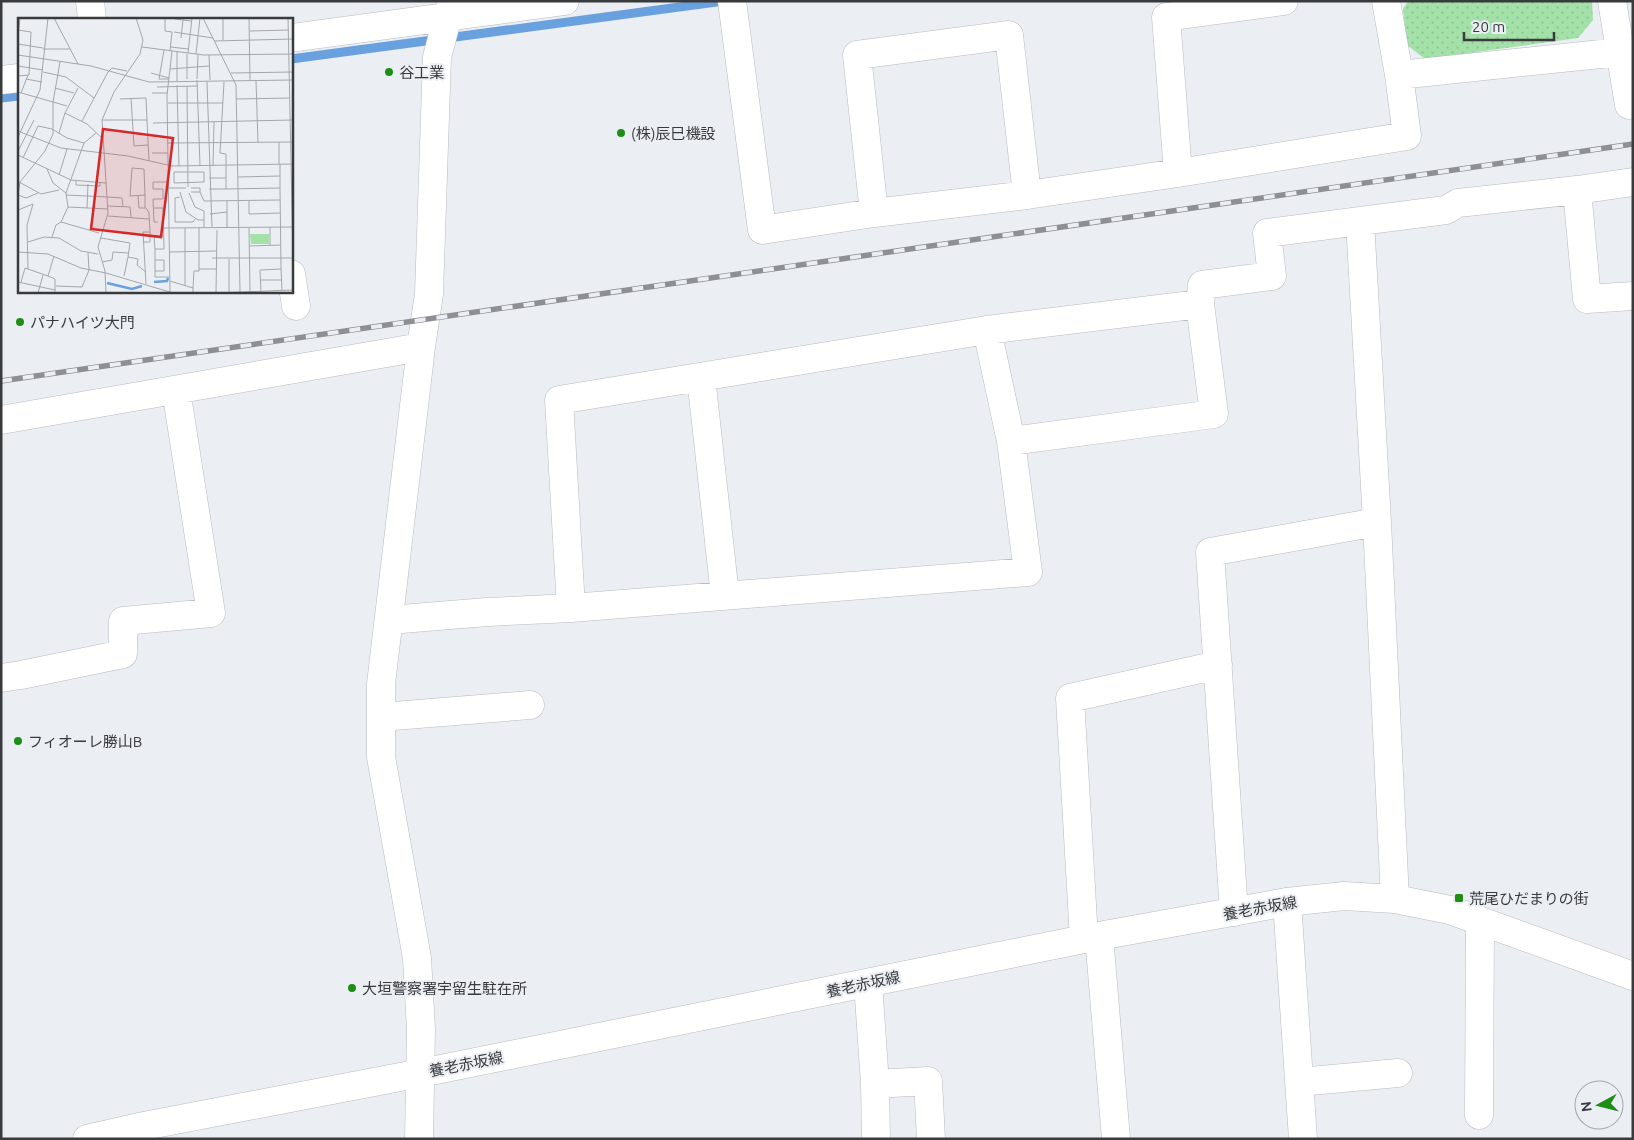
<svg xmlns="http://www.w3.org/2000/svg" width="1634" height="1140" font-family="Ubuntu,'Noto Sans JP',sans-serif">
<defs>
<pattern id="park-dots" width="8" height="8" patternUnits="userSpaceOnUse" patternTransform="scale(1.25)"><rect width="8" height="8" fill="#a3e1a9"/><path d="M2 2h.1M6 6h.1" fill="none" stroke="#8dc292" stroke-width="1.8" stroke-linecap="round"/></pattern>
</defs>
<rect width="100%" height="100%" fill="#ebeff4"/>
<!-- park -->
<path fill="url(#park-dots)" d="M 1408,1 L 1592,1 L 1593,20 L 1578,38 L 1425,59 L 1407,45 L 1403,9 Z"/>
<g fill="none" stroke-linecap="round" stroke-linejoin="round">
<!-- stream -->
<path stroke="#69a1df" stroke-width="9" d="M 291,59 L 724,1
M 1,98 L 19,96"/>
<defs>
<path id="minor" d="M 90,1 L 92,19
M 732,1 L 762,230 L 874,213 L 857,55 L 1009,35 L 1027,195 L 1178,173 L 1407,136 L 1399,75
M 1386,1 L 1399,75 L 1620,52
M 1612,1 L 1629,105 L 1633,104
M 291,38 L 565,1
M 1,80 L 19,78
M 1178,173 L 1166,17 L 1284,1
M 1633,182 L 1577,190 L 1587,299 L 1633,296
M 874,213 L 1027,195
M 1360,221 L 1377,522 L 1395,899
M 291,274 L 296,306
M 1200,304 L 1202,285 L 1272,276 L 1267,233 L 1446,210 L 1458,203 L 1577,190
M 987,330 L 1011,441 L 1028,572 L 571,608 L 559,400 L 987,330 L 1200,304 L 1214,414 L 1011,441
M 701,377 L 725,596
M 1,420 L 421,347
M 389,620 L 487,612 L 571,608
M 1,678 L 21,675 L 123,654 L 123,621 L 211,613 L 176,390
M 381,717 L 530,705
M 1287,902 L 1303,1139
M 1234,912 L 1210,552 L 1377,522
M 1099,936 L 1116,1139
M 1084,939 L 1070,698 L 1218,665
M 868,983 L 875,1084 L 876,1139
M 1299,1082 L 1398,1073
M 875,1084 L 928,1081 L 931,1139
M 1479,1115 L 1480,921
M 419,1139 L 421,1029 L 417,958 L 381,757 L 381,684 L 421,347 L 429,294 L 437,57 L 452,1"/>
<path id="major" d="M 87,1139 L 144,1126 L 421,1073 L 1099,936 L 1287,902 L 1344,896 L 1395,899 L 1450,910 L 1633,976"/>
</defs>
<!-- minor casing -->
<use href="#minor" stroke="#b7bac0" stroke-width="29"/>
<!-- major casing -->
<use href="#major" stroke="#b7bac0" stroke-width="29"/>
<!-- minor -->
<use href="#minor" stroke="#fff" stroke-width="28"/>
<!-- major -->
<use href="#major" stroke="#fff" stroke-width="28"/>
<defs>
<path id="rail" d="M 1,381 L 1633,144"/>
</defs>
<!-- rail casing -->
<use href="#rail" stroke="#8d8f93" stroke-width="5.5"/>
<!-- rail -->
<use href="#rail" stroke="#ebeff4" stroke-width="4" stroke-dasharray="11" stroke-linecap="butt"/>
</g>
<!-- markers -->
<g fill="#1e8e14" stroke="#ebeff4" stroke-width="2">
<circle cx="389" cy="72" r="5"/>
<circle cx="621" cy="133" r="5"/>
<circle cx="20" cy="322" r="5"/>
<circle cx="18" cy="741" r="5"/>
<rect x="1454" y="893" width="10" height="10" rx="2.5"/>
<circle cx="352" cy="988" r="5"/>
</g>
<g text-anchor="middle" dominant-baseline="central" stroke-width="4" stroke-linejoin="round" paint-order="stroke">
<!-- poi labels -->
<g font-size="15" fill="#393a3c" stroke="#ebeff4" text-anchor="start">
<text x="399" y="72">谷工業</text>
<text x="631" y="133">(株)辰巳機設</text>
<text x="30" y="322">パナハイツ大門</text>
<text x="28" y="741">フィオーレ勝山B</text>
<text x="1469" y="898">荒尾ひだまりの街</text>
<text x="362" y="988">大垣警察署宇留生駐在所</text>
</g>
<!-- street labels -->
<g font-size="15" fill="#393a3c" stroke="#ebeff4">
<text transform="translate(1260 908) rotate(-10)">養老赤坂線</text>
<text transform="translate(863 984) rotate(-12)">養老赤坂線</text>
<text transform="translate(466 1064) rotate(-11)">養老赤坂線</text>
</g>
</g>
<!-- overview -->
<g transform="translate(18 18)">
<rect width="275" height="275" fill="#ebeff4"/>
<path d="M 232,216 L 251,216 L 251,226 L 233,226 Z" fill="#a3e1a9"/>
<path fill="none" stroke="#69a1df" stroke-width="2.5" d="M 136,264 L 149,263 L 150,260M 89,265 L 114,271 L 124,268"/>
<path fill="none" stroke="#a4a7aa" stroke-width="1" d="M 36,0 L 60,46M 147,0 L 147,13 L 154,14 L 152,33M 185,0 L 218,67 L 222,274M 205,0 L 205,22M 231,0 L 232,62M 270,0 L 275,239M 157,1 L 173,3M 0,12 L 13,14 L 11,57 L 0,58M 232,13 L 271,12M 156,14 L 195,20M 0,18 L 2,0M 163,20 L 165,2M 196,23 L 275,21M 0,26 L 25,30M 124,29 L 186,37 L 275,36M 153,29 L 170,31M 25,31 L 52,31M 146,32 L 141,61 L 151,61M 159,34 L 159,63M 170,35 L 174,0M 178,36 L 182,0M 0,37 L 73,48 L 131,64 L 275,62M 191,37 L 192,62M 0,48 L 25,52M 152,51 L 154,33M 25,54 L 48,59 L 76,80M 133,55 L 151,60M 213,55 L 275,54M 8,61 L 24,64M 169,61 L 169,36M 179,61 L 180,36M 179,62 L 182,148M 238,63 L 240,124M 189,64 L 194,209M 206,64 L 202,135 L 208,136 L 208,171 L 262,170 L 262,146M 159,67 L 161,148M 169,68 L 170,169M 139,69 L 180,68M 37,70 L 56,75M 60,70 L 47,95 L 69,106 L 84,120M 0,74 L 49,88M 3,75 L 10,57M 134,75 L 150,75M 113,80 L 116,128 L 130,127M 102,81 L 128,80 L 129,102M 218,81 L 272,80M 150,85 L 205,85M 84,102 L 129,102 L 131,143M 64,103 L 90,54 L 94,50 L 109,53M 135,105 L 275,102M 0,113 L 43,130 L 110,138 L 154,148 L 275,146M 41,115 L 47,95M 0,119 L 22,72 L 30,0M 261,124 L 261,146M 66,125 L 78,115M 150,125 L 275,124M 0,133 L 16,102M 134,135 L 150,135M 0,137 L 53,162 L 88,165M 5,140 L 20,108 L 34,111 L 49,120 L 66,125 L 48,175 L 50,189 L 90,191M 195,148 L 196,104M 29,151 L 35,165 L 48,175M 156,154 L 186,154 L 186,164 L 156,165 ZM 41,157 L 49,131M 220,159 L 262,158M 191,160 L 208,160M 58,163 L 58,167 L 82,168 L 82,165M 1,164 L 23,176 L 41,172M 151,170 L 168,170M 262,170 L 263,251M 191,171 L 208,171M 162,174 L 168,194 L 180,202 L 186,202M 173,174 L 182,174 L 182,170 L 173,170M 182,174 L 186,183 L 262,182M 171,175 L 177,189 L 186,193 L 186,210M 0,177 L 2,164 L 27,133 L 35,116 L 35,84 L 42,44M 0,177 L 8,180 L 20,175M 48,177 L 90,179M 120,178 L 121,190 L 127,190 L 127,177 L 126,151 L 114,150 L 112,178 L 127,177M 90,179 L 104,180 L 105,189M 162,179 L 157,180 L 157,204 L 175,204 L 177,201M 209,183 L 209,210M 231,183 L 231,196 L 262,195M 90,188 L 112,189 L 113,199M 69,190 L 70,166M 128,190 L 131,195 L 132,214M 136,190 L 145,190 L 146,231 L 137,231 L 137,259 L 152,259M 0,192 L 15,186 L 9,207 L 10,251M 192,196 L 209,194M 90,198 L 131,201M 43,204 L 81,215M 140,204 L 136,204 L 135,181 L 145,181 L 145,171 L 135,171 L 135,164 L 151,164M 252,209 L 252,227M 145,210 L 274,209M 231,210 L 232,274M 34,219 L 38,207 L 43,204 L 50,189M 83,220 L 112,225 L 110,239 L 120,241 L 119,247 L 128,254M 10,224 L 26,219 L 41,220 L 63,233 L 80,236M 126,224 L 132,224 L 132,214 L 125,214 L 128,266M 231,228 L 263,227M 137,231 L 136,218 L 145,218M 0,234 L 30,236 L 63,250 L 88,255M 151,234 L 199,233M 194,240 L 275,240M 137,242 L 146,242 L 146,253 L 137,253M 84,244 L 94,242 L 95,234 L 110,235M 181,251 L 198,251M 88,255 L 155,275M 30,258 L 37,261 L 37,275M 106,258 L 110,239M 242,262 L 263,262M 152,263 L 175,270 L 175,275M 0,264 L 37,272M 3,264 L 7,250 L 30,258 L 36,238M 167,267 L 167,210M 38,268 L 64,269M 64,269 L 71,252 L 70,235M 175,270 L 176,253 L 181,253 L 181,210M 152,274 L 149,77 L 152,51 L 191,48M 243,274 L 242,252 L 263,251 L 264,272M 20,275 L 25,257M 88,275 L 87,253 L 80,229 L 90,195 L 84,102 L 96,74 L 122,36 L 125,22 L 118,0M 197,275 L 275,272M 198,275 L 199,212M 211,275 L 211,241"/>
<path fill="#d62828" fill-opacity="0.15" stroke="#d62828" stroke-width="2.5" d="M 85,111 L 155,120 L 143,219 L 73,211 Z"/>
<rect width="275" height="275" fill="none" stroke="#393a3c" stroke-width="2.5"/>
</g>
<!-- border -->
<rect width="1634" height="1140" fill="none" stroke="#393a3c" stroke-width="5"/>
<!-- north arrow -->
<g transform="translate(1599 1105) rotate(263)"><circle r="24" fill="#ebeff4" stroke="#a4a7aa"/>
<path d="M0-4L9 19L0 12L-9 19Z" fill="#1e8e14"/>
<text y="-8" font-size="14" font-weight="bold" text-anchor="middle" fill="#393a3c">N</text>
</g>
<!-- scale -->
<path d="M1464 32v8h90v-8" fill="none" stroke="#393a3c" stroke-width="2.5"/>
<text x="1472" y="32" font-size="15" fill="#393a3c" stroke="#ebeff4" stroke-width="4" paint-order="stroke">20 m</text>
</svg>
